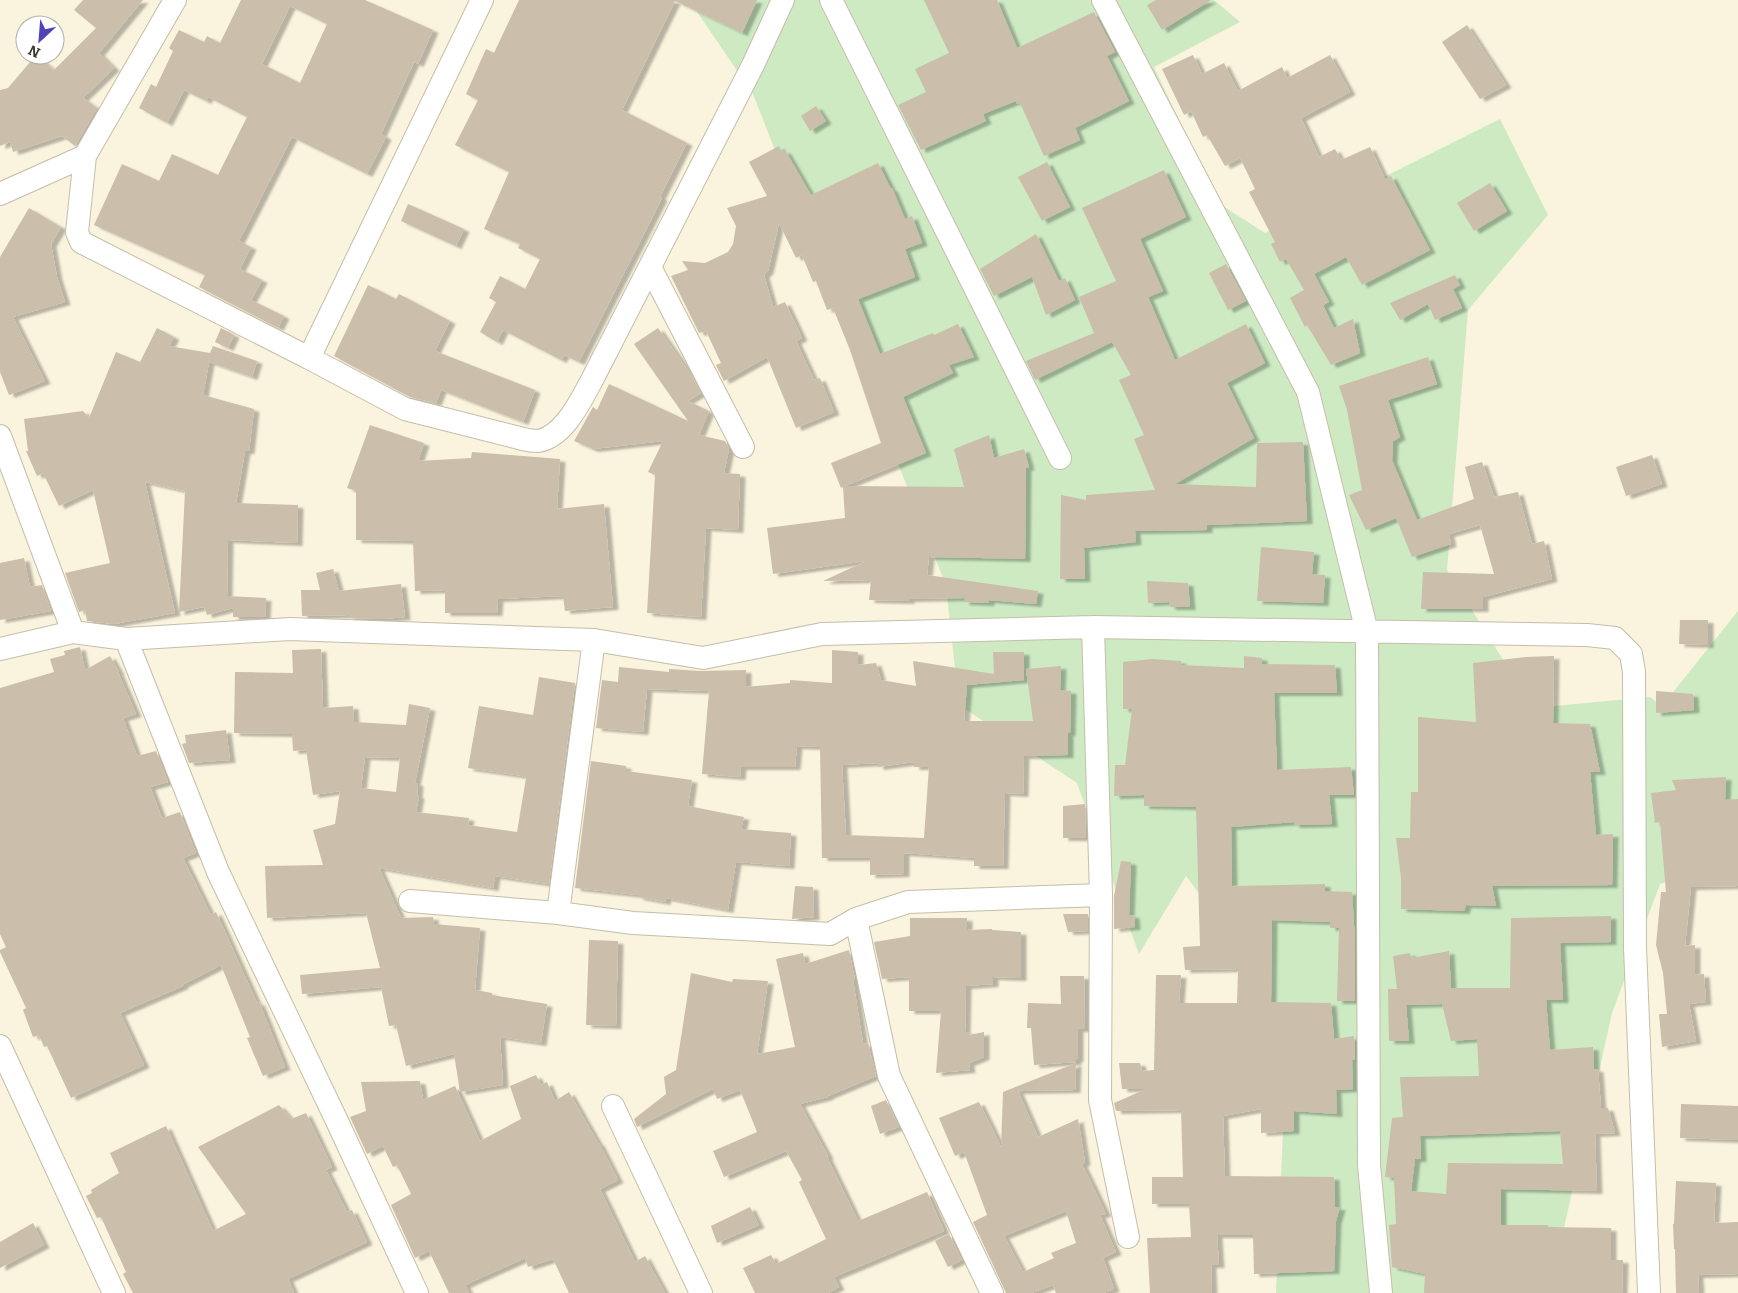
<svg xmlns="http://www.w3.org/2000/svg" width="1738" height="1293" font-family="Bitter,serif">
<defs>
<filter id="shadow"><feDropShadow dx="5.5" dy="3" stdDeviation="1" flood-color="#0004"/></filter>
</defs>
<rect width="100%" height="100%" fill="#faf3dd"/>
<!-- green -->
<path fill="#cdeac3" d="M 689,0 L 1214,0 L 1240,22 L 1154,67 L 1218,203 L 1265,233 L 1384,177 L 1500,119 L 1548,215 L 1468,310 L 1447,570 L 1533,708 L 1650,697 L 1662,706 L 1738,611 L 1738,831 L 1734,863 L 1660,884 L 1612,1013 L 1555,1268 L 1552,1293 L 1276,1293 L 1283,1131 L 1248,959 L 1186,876 L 1139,954 L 1077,783 L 959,705 L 946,586 L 753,94 Z"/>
<!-- building -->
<path fill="#cbbeab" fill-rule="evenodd" filter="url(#shadow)" d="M 83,0 L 143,0 L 99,53 L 114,68 L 83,98 L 97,108 L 75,146 L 62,136 L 13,152 L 10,142 L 0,146 L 0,90 L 8,88 L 36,55 L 54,70 L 96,28 L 74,10 Z
M 241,0 L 365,0 L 433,30 L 418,64 L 414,62 L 381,134 L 386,137 L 367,174 L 292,137 L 239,241 L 251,247 L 240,269 L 262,280 L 251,300 L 284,316 L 278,328 L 199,287 L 205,275 L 94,225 L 122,164 L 159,181 L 172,154 L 218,175 L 247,117 L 208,97 L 206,101 L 184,90 L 167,123 L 139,108 L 151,84 L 156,87 L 173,51 L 169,48 L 179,30 L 204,42 L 207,36 L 220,43 ZM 290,6 L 327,24 L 300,83 L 262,64 Z
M 519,0 L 757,0 L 742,33 L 675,1 L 622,110 L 687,143 L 660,197 L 662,198 L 579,362 L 564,355 L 561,360 L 503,330 L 497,342 L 480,332 L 496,302 L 489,298 L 500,276 L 525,289 L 540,259 L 518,248 L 520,244 L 484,229 L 509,172 L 455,145 L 478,100 L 466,94 L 486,49 L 494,53 Z
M 924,0 L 997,0 L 1017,48 L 1094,12 L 1115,52 L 1107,56 L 1129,101 L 1075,128 L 1080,140 L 1044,156 L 1020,103 L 1017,104 L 1016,101 L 983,114 L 986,121 L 921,150 L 898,105 L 926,92 L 915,69 L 949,53 Z
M 1156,0 L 1211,0 L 1162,30 L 1147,5 Z
M 1467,25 L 1506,85 L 1480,99 L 1442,42 Z
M 1193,55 L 1202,74 L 1224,63 L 1238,91 L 1282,67 L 1287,78 L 1330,55 L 1350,92 L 1301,118 L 1319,157 L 1335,149 L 1341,160 L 1370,147 L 1385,179 L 1391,176 L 1430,250 L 1362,285 L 1346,257 L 1314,274 L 1329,302 L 1323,305 L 1334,328 L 1353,319 L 1360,353 L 1331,365 L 1307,325 L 1305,327 L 1290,298 L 1304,290 L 1286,259 L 1280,262 L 1271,244 L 1275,242 L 1249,192 L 1255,189 L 1240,158 L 1225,166 L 1207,135 L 1203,137 L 1191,111 L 1184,115 L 1162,69 Z
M 816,106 L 826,121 L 810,131 L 801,116 Z
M 779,146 L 782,152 L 785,150 L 811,195 L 878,163 L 891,189 L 892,188 L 905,219 L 912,216 L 922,243 L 905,249 L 915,277 L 858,299 L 880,354 L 933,333 L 934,335 L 958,324 L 974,357 L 949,365 L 953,373 L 903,397 L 926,453 L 845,486 L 964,487 L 954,449 L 989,435 L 994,458 L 1024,449 L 1029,467 L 1026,468 L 1025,559 L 929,557 L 927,575 L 1038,591 L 1036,604 L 989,600 L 989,603 L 964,602 L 964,598 L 909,599 L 909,601 L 869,600 L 871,580 L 823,581 L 866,561 L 773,574 L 767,528 L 845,518 L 843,487 L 841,488 L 831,463 L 881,443 L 850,350 L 833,308 L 827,310 L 816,281 L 813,282 L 802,255 L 796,258 L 779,223 L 768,271 L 764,275 L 773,307 L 785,302 L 802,338 L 796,341 L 814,380 L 820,378 L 834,412 L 796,428 L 767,357 L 724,381 L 716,365 L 721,363 L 706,331 L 699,333 L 671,276 L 688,270 L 682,261 L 705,263 L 728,252 L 733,244 L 736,226 L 727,208 L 767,196 L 749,162 Z
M 1047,162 L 1070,207 L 1042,221 L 1018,177 Z
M 1164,170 L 1186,217 L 1140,239 L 1163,291 L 1148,297 L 1175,360 L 1246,324 L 1265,363 L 1227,383 L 1254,438 L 1175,484 L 1256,487 L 1257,443 L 1303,442 L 1307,521 L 1207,525 L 1207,530 L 1135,531 L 1136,542 L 1084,548 L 1085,579 L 1060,579 L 1061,495 L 1086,500 L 1086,495 L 1155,490 L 1134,439 L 1144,435 L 1119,380 L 1131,375 L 1112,342 L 1035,380 L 1026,361 L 1094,333 L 1079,297 L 1116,281 L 1082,208 Z
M 1490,183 L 1507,211 L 1474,231 L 1457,203 Z
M 408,204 L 464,229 L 456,246 L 401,221 Z
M 29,208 L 61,227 L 51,244 L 57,277 L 65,302 L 13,317 L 45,381 L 9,395 L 0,372 L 0,257 Z
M 1036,234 L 1059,281 L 1065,278 L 1075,300 L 1046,315 L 1032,277 L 994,296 L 980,269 Z
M 1226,264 L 1246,301 L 1228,310 L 1209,273 Z
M 1455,275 L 1460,285 L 1453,289 L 1462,308 L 1435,320 L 1428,304 L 1400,320 L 1390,303 Z
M 368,285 L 396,299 L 399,294 L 450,321 L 435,351 L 535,390 L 523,422 L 441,390 L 436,403 L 410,397 L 334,356 Z
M 157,328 L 174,337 L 169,346 L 210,353 L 213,346 L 257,361 L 252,377 L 209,362 L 203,395 L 254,409 L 249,451 L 245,451 L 236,503 L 298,505 L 297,543 L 228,540 L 227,596 L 266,598 L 265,617 L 233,617 L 233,608 L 207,615 L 204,607 L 179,612 L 185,491 L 145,482 L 175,613 L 114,624 L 87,621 L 85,610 L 79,612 L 65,573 L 110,563 L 93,490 L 59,506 L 43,473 L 37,476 L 26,451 L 28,451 L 24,419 L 83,411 L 89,418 L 116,352 L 140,362 Z
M 221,328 L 234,335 L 228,348 L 215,342 Z
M 658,328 L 693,378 L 701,393 L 688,401 L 709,411 L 699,435 L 725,441 L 729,449 L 724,473 L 740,474 L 738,530 L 706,528 L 701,617 L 647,613 L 655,475 L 648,472 L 663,441 L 593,449 L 574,441 L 593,407 L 597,410 L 609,384 L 688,421 L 634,344 Z
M 1428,357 L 1437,384 L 1388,400 L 1400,437 L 1393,441 L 1392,460 L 1417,520 L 1474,499 L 1465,467 L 1482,462 L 1494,497 L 1518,492 L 1532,544 L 1544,541 L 1552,579 L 1483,597 L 1483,609 L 1421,609 L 1423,572 L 1494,574 L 1480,525 L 1449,534 L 1451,544 L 1412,557 L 1396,518 L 1366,530 L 1349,495 L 1362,490 L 1347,410 L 1339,386 Z
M 370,425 L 424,443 L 418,461 L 471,458 L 472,452 L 560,459 L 557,509 L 604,504 L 613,607 L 565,611 L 563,596 L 498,599 L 497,613 L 445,613 L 445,590 L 415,591 L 413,541 L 356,540 L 356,491 L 347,488 Z
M 1652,455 L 1662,484 L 1626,496 L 1616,467 Z
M 1261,547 L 1314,552 L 1312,574 L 1325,575 L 1323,603 L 1257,601 Z
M 24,558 L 30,587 L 42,585 L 51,611 L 0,620 L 0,563 Z
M 333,569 L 339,591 L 401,584 L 405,617 L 383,619 L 348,618 L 348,615 L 302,616 L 301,590 L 320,590 L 316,573 Z
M 1147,581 L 1188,583 L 1190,607 L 1170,607 L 1169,602 L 1148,603 Z
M 1680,620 L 1708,620 L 1708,645 L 1679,644 Z
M 80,647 L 85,670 L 110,656 L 119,672 L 118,672 L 136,714 L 123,718 L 137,756 L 156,751 L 168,782 L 150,787 L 162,818 L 180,812 L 196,853 L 183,858 L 211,915 L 216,912 L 257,1003 L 259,1002 L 285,1067 L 263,1076 L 247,1038 L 250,1037 L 221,965 L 182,985 L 183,986 L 120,1013 L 144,1065 L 71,1098 L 47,1046 L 44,1047 L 39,1035 L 33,1037 L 23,1010 L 26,1008 L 0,952 L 0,950 L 6,947 L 0,934 L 0,688 L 54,672 L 50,659 L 65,655 L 64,651 Z
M 321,649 L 323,708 L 353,706 L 354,722 L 406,725 L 409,704 L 430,708 L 415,783 L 418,783 L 417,795 L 419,796 L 416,812 L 469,818 L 468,825 L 517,832 L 526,778 L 522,778 L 523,776 L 468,768 L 479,706 L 533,715 L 539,677 L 575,683 L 549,884 L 495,876 L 493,888 L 379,868 L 401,918 L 433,917 L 434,924 L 480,928 L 475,990 L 492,993 L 492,995 L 547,1004 L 541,1043 L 500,1037 L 503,1085 L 460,1092 L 454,1054 L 406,1066 L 396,1025 L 389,1026 L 381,987 L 302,994 L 300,975 L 380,968 L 366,913 L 267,918 L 265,866 L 323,865 L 313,830 L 335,824 L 340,791 L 313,795 L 306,750 L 293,751 L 292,734 L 234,733 L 235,672 L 293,673 L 292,650 ZM 365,757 L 400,758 L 396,792 L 361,788 Z
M 832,650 L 858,652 L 858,665 L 876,663 L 881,680 L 916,686 L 913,661 L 994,674 L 993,652 L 1024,652 L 1024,680 L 967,685 L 964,721 L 1033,721 L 1026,669 L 1061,666 L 1060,690 L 1071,691 L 1070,733 L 1068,733 L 1068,755 L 1024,756 L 1023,794 L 1005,793 L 1003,866 L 974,866 L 974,858 L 904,853 L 904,874 L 870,875 L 870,858 L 822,858 L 820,747 L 797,746 L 795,767 L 741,767 L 740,777 L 702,774 L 709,691 L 647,689 L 643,732 L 596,728 L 602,680 L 618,682 L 619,667 L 669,672 L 669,669 L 701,671 L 746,670 L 746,687 L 790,683 L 790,680 L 832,683 ZM 914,762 L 914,767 L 929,767 L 924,838 L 846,835 L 842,765 L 878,763 L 878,767 Z
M 1244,656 L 1262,658 L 1262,664 L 1335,665 L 1337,693 L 1274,693 L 1277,770 L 1351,767 L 1354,795 L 1329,795 L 1332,824 L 1294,825 L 1294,822 L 1231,827 L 1232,886 L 1325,884 L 1325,891 L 1352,892 L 1355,941 L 1355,1001 L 1337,1001 L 1339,928 L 1330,928 L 1330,922 L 1272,920 L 1271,1002 L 1331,1003 L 1334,1039 L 1354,1036 L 1355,1060 L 1352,1060 L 1353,1089 L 1336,1090 L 1337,1114 L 1294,1111 L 1294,1131 L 1261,1133 L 1261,1109 L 1223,1116 L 1225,1176 L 1334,1177 L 1335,1207 L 1340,1207 L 1336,1221 L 1334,1271 L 1254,1274 L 1253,1235 L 1217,1235 L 1219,1265 L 1211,1265 L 1212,1293 L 1150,1293 L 1147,1238 L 1191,1237 L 1189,1204 L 1152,1204 L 1152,1177 L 1183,1177 L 1181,1110 L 1116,1111 L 1114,1103 L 1146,1089 L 1122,1089 L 1119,1063 L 1140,1063 L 1142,1071 L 1154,1070 L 1156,975 L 1181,975 L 1179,1003 L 1237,1003 L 1238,969 L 1185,970 L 1183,947 L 1200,946 L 1196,807 L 1144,806 L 1144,795 L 1114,796 L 1115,765 L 1125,765 L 1132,709 L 1123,709 L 1123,662 L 1152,659 L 1181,661 L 1181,665 L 1244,668 Z
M 1554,656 L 1553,723 L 1590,724 L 1600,772 L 1590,772 L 1596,835 L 1613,834 L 1612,885 L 1492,886 L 1496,906 L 1466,905 L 1464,911 L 1401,909 L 1401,878 L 1396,838 L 1410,838 L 1411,792 L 1418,792 L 1418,717 L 1476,722 L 1473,663 L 1526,657 Z
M 1656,691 L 1693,694 L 1694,710 L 1656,713 Z
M 226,730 L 230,760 L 189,763 L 182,744 L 186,743 L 185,735 Z
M 591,761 L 626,766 L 626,771 L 692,780 L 688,806 L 744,817 L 741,829 L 791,833 L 789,866 L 736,862 L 728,910 L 666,898 L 665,902 L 638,897 L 638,895 L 575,888 Z
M 1726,777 L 1725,800 L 1738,799 L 1738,886 L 1691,887 L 1685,946 L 1695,945 L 1695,975 L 1704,974 L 1706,1002 L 1689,1004 L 1696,1041 L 1662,1047 L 1659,1014 L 1667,1014 L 1663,973 L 1656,945 L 1661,892 L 1666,892 L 1660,822 L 1655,823 L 1651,793 L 1676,790 L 1672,780 Z
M 1085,804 L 1086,838 L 1063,838 L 1063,806 Z
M 1121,861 L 1131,862 L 1129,915 L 1134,915 L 1135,927 L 1114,929 L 1114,896 Z
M 795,886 L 813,887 L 814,917 L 792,919 Z
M 1063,914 L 1088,914 L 1088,931 L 1068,932 Z
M 1611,916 L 1611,942 L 1560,943 L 1563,1000 L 1546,1000 L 1550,1050 L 1593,1047 L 1594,1069 L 1598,1069 L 1601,1108 L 1608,1108 L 1615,1133 L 1595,1134 L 1597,1191 L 1501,1189 L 1501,1225 L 1548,1225 L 1548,1227 L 1611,1228 L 1611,1260 L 1623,1260 L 1622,1293 L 1424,1293 L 1425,1274 L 1392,1267 L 1389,1225 L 1396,1224 L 1394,1178 L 1385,1177 L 1392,1118 L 1403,1117 L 1400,1077 L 1479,1076 L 1477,1039 L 1451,1041 L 1442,1004 L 1406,1005 L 1409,1041 L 1389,1041 L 1388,989 L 1397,989 L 1393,956 L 1410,953 L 1411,958 L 1449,951 L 1451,988 L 1510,988 L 1511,918 ZM 1560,1131 L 1563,1164 L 1448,1163 L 1446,1194 L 1411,1191 L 1415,1159 L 1421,1159 L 1420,1136 Z
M 910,918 L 967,918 L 967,930 L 992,929 L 992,930 L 1021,932 L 1021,978 L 993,977 L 993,984 L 966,986 L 965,1032 L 969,1032 L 969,1035 L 984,1032 L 984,1057 L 969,1063 L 970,1070 L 936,1073 L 941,1011 L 909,1011 L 909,977 L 882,979 L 874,942 L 910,936 Z
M 589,940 L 618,941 L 616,1026 L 586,1025 Z
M 849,950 L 855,980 L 853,980 L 863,1044 L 868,1043 L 876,1076 L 828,1096 L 828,1097 L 800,1104 L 828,1156 L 827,1157 L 858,1221 L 927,1192 L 944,1231 L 834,1277 L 839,1287 L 828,1293 L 755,1293 L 743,1268 L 771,1255 L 776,1264 L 826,1239 L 799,1182 L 802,1180 L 786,1151 L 724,1177 L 713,1151 L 757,1132 L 740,1090 L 717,1099 L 713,1089 L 637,1127 L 634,1119 L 666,1094 L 664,1077 L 676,1070 L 691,973 L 732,982 L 733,979 L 768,981 L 757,1054 L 795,1047 L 776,959 L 803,953 L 805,964 Z
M 1060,976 L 1084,976 L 1085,1029 L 1078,1029 L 1078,1059 L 1076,1059 L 1076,1062 L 1034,1065 L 1031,1028 L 1027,1028 L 1028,1003 L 1061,1004 Z
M 1076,1063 L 1075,1090 L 1018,1091 L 1038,1137 L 1078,1119 L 1085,1162 L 1082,1164 L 1106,1214 L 1100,1215 L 1116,1252 L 1103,1258 L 1114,1289 L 1103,1293 L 1056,1293 L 1053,1285 L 1031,1293 L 1006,1293 L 973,1222 L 987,1215 L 964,1152 L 955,1156 L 939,1118 L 979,1102 L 1001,1147 L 1003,1092 ZM 1066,1211 L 1076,1243 L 1051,1253 L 1054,1258 L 1023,1272 L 1004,1236 Z
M 536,1075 L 541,1085 L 547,1082 L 555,1101 L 569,1092 L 598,1143 L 599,1143 L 618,1180 L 600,1189 L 635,1262 L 645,1256 L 665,1293 L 569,1293 L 553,1259 L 528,1267 L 525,1258 L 465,1285 L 469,1293 L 449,1293 L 429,1251 L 415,1258 L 391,1205 L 411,1194 L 397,1165 L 393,1167 L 383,1146 L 367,1154 L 350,1117 L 366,1111 L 361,1082 L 420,1081 L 423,1100 L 455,1086 L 480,1141 L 521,1119 L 510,1086 Z
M 886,1100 L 899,1127 L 880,1134 L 871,1106 Z
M 1681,1104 L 1738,1106 L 1738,1140 L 1680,1138 Z
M 279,1105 L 291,1119 L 306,1113 L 332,1167 L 326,1170 L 347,1212 L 352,1210 L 367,1242 L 288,1279 L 294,1293 L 133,1293 L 123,1274 L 126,1272 L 101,1217 L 97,1218 L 86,1196 L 92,1193 L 91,1190 L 119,1173 L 110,1153 L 166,1126 L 213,1231 L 246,1214 L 198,1147 Z
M 1676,1181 L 1716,1183 L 1714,1223 L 1738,1222 L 1738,1274 L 1698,1275 L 1699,1293 L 1676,1293 L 1675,1249 L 1674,1249 L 1673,1224 L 1674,1224 Z
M 750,1207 L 759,1225 L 717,1243 L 711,1226 Z
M 33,1223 L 44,1245 L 0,1268 L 0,1242 Z
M 949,1234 L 962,1260 L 948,1267 L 935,1241 Z"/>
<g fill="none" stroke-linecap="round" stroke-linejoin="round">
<defs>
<path id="minor" d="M 175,0 L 85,156 L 77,232 L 81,242 L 309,358 L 482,0
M 831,0 L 1060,458
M 1103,0 L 1308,392 L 1367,632 L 1369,1165 L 1381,1293
M 0,194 L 85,156
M 650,267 L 743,447
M 309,358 L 405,409 L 523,439 C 527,440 534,441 538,441 C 564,437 581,400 592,380 L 753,65 L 783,0
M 0,436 L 73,632
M 1093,627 L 1101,895 L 1100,1100 L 1128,1237
M 126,639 L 218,872 L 336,1119 L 417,1293
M 0,649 L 73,632 L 126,639 L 290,629 L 594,640 L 703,658 L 822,634 L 1093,627 L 1587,635 L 1615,638 L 1631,654 L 1634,672 L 1635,947 L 1649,1293
M 410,901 L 558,913 L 633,923 L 830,934 L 856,919 L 889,1076 L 992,1293
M 558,913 L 594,640
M 856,919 L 908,902 L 1101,895
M 0,1046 L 114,1293
M 613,1106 L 701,1293"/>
</defs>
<!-- minor casing -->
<use href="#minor" stroke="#c4bea9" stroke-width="24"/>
<!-- minor -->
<use href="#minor" stroke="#fff" stroke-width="22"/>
</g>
<!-- north arrow -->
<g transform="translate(40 40) rotate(206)"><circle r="24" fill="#ffffff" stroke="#b0afac"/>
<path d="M0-4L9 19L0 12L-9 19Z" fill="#4f43ba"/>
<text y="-8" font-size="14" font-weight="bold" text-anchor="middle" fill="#3a372f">N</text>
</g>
</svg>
